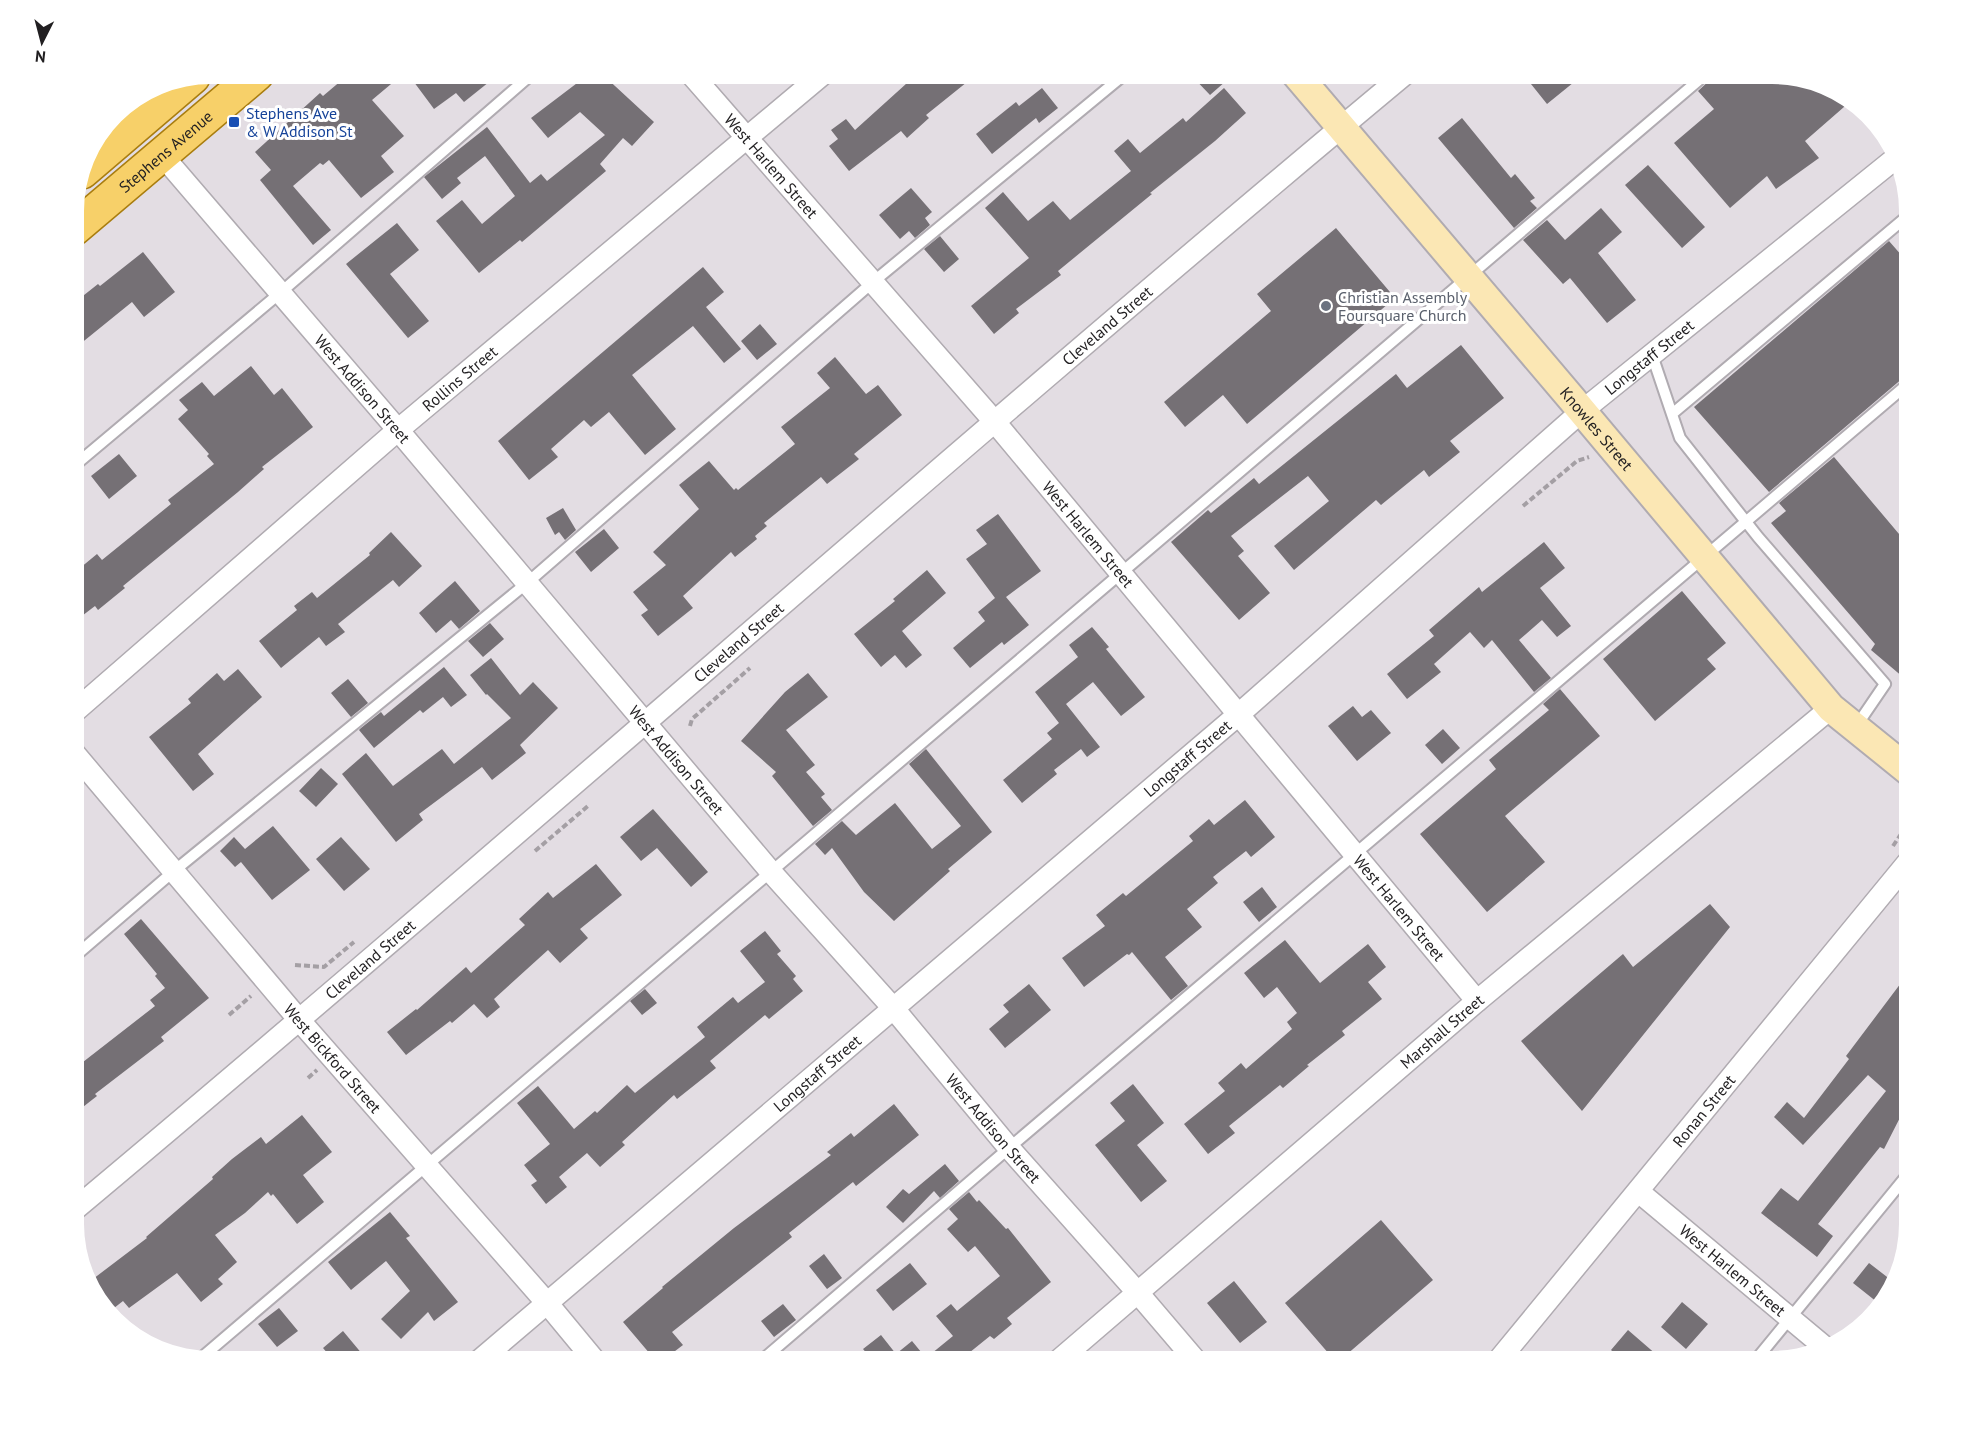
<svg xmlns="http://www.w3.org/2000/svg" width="1983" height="1435" font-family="'PT Sans',sans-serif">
<rect width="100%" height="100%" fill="#e3dde3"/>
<!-- building -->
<path fill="#757075" d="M 349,74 L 403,74 L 372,100 L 404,136 L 381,156 L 394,172 L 361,198 L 329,160 L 323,165 L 320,163 L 293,186 L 331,230 L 313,245 L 260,180 L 271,170 L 255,152 L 320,93 L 323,96 Z
M 408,74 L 499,74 L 464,102 L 456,93 L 434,109 Z
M 589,74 L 602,74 L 654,122 L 632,146 L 623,138 L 600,164 L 606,171 L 522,242 L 520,240 L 479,273 L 436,221 L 462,200 L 482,224 L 515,196 L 485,156 L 457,178 L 461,183 L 442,199 L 424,177 L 487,127 L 530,183 L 541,174 L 547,181 L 605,135 L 580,112 L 548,138 L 531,118 Z
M 917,74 L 977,74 L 926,115 L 929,118 L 907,138 L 901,131 L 849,171 L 829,146 L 838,139 L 831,130 L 846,119 L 855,130 Z
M 1190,74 L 1234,74 L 1210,95 Z
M 1523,74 L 1584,74 L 1547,104 Z
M 1713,74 L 1773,74 L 1852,100 L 1805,141 L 1819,158 L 1776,189 L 1767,176 L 1730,208 L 1674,143 L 1714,109 L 1698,91 L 1711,79 Z
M 1042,88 L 1058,108 L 1039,123 L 1036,118 L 992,154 L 976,134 L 1016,102 L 1019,106 Z
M 1224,88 L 1246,113 L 1215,141 L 1150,193 L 1152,194 L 1058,271 L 1061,275 L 1016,309 L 1019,313 L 994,334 L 971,306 L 1029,258 L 985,208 L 1003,192 L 1028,221 L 1053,201 L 1070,220 L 1131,171 L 1114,151 L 1128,139 L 1140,153 L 1183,118 L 1186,122 Z
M 1462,118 L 1511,178 L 1515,174 L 1535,198 L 1530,201 L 1537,208 L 1514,228 L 1438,138 Z
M 1648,165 L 1705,227 L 1682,248 L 1625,185 Z
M 911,188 L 932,212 L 925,218 L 930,225 L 915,238 L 909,231 L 900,239 L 879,215 Z
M 1601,208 L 1622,232 L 1598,253 L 1636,300 L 1607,323 L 1570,278 L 1563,284 L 1523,240 L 1547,220 L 1565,240 Z
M 397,223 L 419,250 L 390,274 L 429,321 L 408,338 L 346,264 Z
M 1336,228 L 1395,298 L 1247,424 L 1223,395 L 1185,427 L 1164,402 L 1271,311 L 1257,294 Z
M 940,236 L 959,259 L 944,272 L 924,249 Z
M 1889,241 L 1910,265 L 1910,372 L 1769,492 L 1694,407 Z
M 143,252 L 175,292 L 144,317 L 132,302 L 74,349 L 74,303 L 98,284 L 100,286 Z
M 703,267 L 724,292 L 706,307 L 741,349 L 724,363 L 693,326 L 632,375 L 676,429 L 645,455 L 609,412 L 591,427 L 584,420 L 551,449 L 558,457 L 529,480 L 498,441 Z
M 760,324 L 777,344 L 757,360 L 741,341 Z
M 1461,345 L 1504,398 L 1450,441 L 1460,452 L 1429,477 L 1424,470 L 1381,505 L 1376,500 L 1294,570 L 1274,546 L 1329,501 L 1308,476 L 1231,536 L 1244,551 L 1238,556 L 1270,593 L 1239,620 L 1171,542 L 1208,510 L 1211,513 L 1254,478 L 1259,484 L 1396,374 L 1407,388 Z
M 835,357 L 866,394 L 878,385 L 902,415 L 854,454 L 859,459 L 827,484 L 821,477 L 764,523 L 767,526 L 755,536 L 757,539 L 735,557 L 731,552 L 683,596 L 693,608 L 658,636 L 641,615 L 648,610 L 633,592 L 666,565 L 653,552 L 699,509 L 679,485 L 709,461 L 734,490 L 736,488 L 738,490 L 795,444 L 781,427 L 830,388 L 817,373 Z
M 251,366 L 274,395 L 282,388 L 313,427 L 262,467 L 264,469 L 238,492 L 123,586 L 125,588 L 98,610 L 95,606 L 74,622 L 74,573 L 97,554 L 102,560 L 171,504 L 168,500 L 214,464 L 207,456 L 209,454 L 178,419 L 188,410 L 179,400 L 202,382 L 214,396 Z
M 119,454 L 137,476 L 109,499 L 91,476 Z
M 1834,457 L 1910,547 L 1910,683 L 1871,650 L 1875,644 L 1771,523 L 1786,511 L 1779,503 Z
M 563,508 L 576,530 L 565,540 L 559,532 L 555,535 L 546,518 Z
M 998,514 L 1041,571 L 1006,597 L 1029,625 L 1004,645 L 1002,642 L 970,668 L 953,648 L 985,621 L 978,612 L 995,598 L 966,559 L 987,544 L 976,530 Z
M 604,529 L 619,548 L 591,572 L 575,552 Z
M 391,532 L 422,566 L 399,587 L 393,580 L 338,624 L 345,632 L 326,646 L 319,637 L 281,668 L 259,641 L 297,610 L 294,606 L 312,592 L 317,598 L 370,555 L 369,553 Z
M 1544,542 L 1565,568 L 1540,588 L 1571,626 L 1557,637 L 1542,620 L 1519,640 L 1551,678 L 1534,692 L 1492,640 L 1484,648 L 1470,632 L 1434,664 L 1441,672 L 1407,699 L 1387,674 L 1434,636 L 1429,630 L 1479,587 L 1482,592 Z
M 927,570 L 946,593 L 902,631 L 922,655 L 906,668 L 895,655 L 881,667 L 854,634 L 895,601 L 893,599 Z
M 455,581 L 480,611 L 459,629 L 451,620 L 436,633 L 419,613 Z
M 1682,591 L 1726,643 L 1707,659 L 1716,669 L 1655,721 L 1603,659 Z
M 490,623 L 504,639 L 483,657 L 468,641 Z
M 1092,627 L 1109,647 L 1106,649 L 1145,697 L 1121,716 L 1093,682 L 1066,704 L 1100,747 L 1087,757 L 1081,749 L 1054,770 L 1057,774 L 1022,803 L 1003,780 L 1052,739 L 1047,733 L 1059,723 L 1035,692 L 1078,657 L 1069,645 Z
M 491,658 L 520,695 L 533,682 L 558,708 L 520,745 L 526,753 L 492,780 L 482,767 L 419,814 L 423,820 L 396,842 L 342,774 L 366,753 L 393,786 L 442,749 L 454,764 L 511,718 L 487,694 L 486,695 L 470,675 Z
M 444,667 L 467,695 L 451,707 L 443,697 L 423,713 L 420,710 L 374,748 L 359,730 L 361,728 L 381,712 L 384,716 Z
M 238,669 L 262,697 L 198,754 L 214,774 L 193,791 L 149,737 L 191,703 L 188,699 L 217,673 L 224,681 Z
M 808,673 L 828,697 L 786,730 L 815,765 L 806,772 L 825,794 L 821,797 L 832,810 L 813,826 L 772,776 L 776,772 L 741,741 L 785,692 Z
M 348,679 L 368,703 L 351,717 L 331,693 Z
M 1560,689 L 1600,736 L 1505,816 L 1545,862 L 1487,912 L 1420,834 L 1496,769 L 1489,760 L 1549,710 L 1543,704 Z
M 1353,706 L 1362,717 L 1371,710 L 1391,733 L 1357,761 L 1328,726 Z
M 1443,729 L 1460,748 L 1442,764 L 1425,745 Z
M 926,749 L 992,832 L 948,869 L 950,871 L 894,921 L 864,892 L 832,848 L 825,855 L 815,844 L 842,821 L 856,835 L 895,803 L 932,849 L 961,826 L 909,764 Z
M 321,768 L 338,784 L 316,807 L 299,791 Z
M 1245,800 L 1275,837 L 1251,857 L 1246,851 L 1213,877 L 1218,883 L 1187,909 L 1202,927 L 1165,957 L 1188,986 L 1171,1000 L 1132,952 L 1129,955 L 1127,954 L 1084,987 L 1062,958 L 1105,926 L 1096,915 L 1123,893 L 1126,896 L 1193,841 L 1189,836 L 1209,819 L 1214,825 Z
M 653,809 L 708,872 L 691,887 L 657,848 L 641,861 L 620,837 Z
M 273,826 L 310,870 L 272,900 L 241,862 L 235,867 L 220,851 L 234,837 L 245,849 Z
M 341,837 L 370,869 L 344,891 L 316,859 Z
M 596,864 L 622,895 L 580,929 L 588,938 L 560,963 L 548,950 L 494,999 L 500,1007 L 487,1018 L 474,1004 L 452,1023 L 450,1021 L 406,1055 L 387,1032 L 416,1009 L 417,1010 L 466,967 L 471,973 L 525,925 L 519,919 L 548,892 L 553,898 Z
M 1262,887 L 1277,907 L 1259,922 L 1243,902 Z
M 1710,904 L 1730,927 L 1582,1111 L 1521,1041 L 1623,954 L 1633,967 Z
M 141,919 L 209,998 L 161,1037 L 164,1041 L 95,1094 L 97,1096 L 74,1114 L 74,1069 L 155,1006 L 150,1000 L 165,988 L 155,976 L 157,974 L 124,934 Z
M 765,931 L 781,951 L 777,954 L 796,976 L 793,979 L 803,991 L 769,1019 L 765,1015 L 710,1061 L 716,1068 L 677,1099 L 674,1095 L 622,1142 L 625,1145 L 600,1167 L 587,1153 L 559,1177 L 567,1187 L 546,1204 L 531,1185 L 537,1181 L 524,1165 L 550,1144 L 517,1103 L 538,1086 L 574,1129 L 595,1111 L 597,1113 L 627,1085 L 635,1093 L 705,1037 L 697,1027 L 733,997 L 738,1003 L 765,982 L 740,951 Z
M 1285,940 L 1320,983 L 1368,944 L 1386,967 L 1368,982 L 1382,999 L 1342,1031 L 1345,1035 L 1307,1065 L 1309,1066 L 1283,1088 L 1280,1085 L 1229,1126 L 1235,1133 L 1208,1154 L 1184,1124 L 1225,1091 L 1218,1083 L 1241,1063 L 1246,1069 L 1292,1029 L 1287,1022 L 1297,1013 L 1277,987 L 1264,998 L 1244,973 Z
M 1910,971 L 1910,1098 L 1884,1149 L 1880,1147 L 1818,1224 L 1833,1236 L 1817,1257 L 1761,1213 L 1781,1188 L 1798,1201 L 1886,1091 L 1868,1075 L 1803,1145 L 1774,1117 L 1787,1102 L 1804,1118 L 1849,1059 L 1846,1056 Z
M 1029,984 L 1051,1010 L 1005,1048 L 989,1029 L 1009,1012 L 1003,1005 Z
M 645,989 L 657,1003 L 642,1015 L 630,1001 Z
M 1133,1084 L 1164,1123 L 1137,1145 L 1167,1181 L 1141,1202 L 1095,1145 L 1125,1121 L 1110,1103 Z
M 894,1104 L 919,1135 L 856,1186 L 853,1182 L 789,1233 L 792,1237 L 672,1332 L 683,1345 L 662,1361 L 656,1361 L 623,1322 L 663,1288 L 662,1287 L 734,1228 L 831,1155 L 827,1152 L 851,1133 L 854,1137 Z
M 302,1115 L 332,1152 L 303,1175 L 324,1202 L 297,1224 L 273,1194 L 271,1196 L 268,1192 L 245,1213 L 215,1235 L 237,1262 L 218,1279 L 223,1284 L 201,1302 L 177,1273 L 129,1308 L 123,1301 L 109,1312 L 92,1293 L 89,1282 L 147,1238 L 146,1237 L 213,1179 L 212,1177 L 232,1159 L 261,1137 L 266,1144 Z
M 945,1164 L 959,1181 L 940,1198 L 934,1191 L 903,1223 L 886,1207 L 903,1189 L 909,1194 Z
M 969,1192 L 977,1202 L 979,1200 L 1006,1229 L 1008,1228 L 1051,1282 L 1007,1318 L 1012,1324 L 994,1339 L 990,1336 L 959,1361 L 873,1361 L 863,1349 L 881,1335 L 896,1354 L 912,1341 L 926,1358 L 953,1336 L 936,1316 L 951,1304 L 957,1311 L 1000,1276 L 975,1246 L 968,1252 L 947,1229 L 958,1219 L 949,1209 Z
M 390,1212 L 410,1236 L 406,1238 L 458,1302 L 434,1321 L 428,1312 L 401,1339 L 381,1319 L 410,1291 L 386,1261 L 351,1290 L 328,1262 Z
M 1381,1220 L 1433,1280 L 1338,1362 L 1336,1362 L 1285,1303 Z
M 824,1254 L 842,1278 L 827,1289 L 809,1266 Z
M 910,1263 L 927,1284 L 893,1311 L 876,1290 Z
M 1869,1263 L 1891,1280 L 1882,1306 L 1853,1283 Z
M 1234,1281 L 1267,1322 L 1240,1343 L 1207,1303 Z
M 1682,1302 L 1708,1324 L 1686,1349 L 1661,1327 Z
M 783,1304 L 796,1320 L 774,1337 L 761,1321 Z
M 279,1308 L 298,1331 L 277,1347 L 258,1324 Z
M 1628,1330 L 1665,1362 L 1624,1362 L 1611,1350 Z
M 343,1331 L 368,1361 L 334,1361 L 323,1348 Z"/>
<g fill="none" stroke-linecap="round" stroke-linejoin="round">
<defs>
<path id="lane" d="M 1652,355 L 1680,438 L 1758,537 L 1885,684 L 1855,728
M 1672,414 L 1904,219 L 1909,219
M 74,466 L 280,293 L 532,74
M 74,957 L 174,871 L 527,583 L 873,282 L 1125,74
M 201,1358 L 1706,74
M 761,1361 L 1009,1148 L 1909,383
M 1755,1361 L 1909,1173"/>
<g id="street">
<path id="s1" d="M 691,74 L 994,421 L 1477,1001"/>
<path d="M 121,107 L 137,125"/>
<path id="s2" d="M 162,155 L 398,430 L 771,872 L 894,1009 L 1009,1148 L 1138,1293 L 1196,1361"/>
<path id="s3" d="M 74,712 L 398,430 L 823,74"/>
<path id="s4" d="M 74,753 L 300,1021 L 547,1303 L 595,1361"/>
<path id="s5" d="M 1639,1192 L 1827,1349"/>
<path id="s6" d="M 74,1210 C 521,836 957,447 1405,74"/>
<path id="s7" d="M 479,1361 L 1238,715 L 1582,411 L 1897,157"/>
<path id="s8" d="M 1058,1361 L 1477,1001 L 1831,708"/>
<path id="s9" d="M 1498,1361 L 1909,861"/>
</g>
<g id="secondary">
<path id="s10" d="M 1296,74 L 1571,398 L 1831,708 L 1909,771"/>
</g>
<g id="primary">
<path d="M 82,172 L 193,77"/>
<path id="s11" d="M 74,229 L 257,74"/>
</g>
</defs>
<!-- lane casing -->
<use href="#lane" stroke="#b0abb1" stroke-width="14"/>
<!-- street casing -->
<use href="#street" stroke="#b0abb1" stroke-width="24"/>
<!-- secondary casing -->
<use href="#secondary" stroke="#b0abb1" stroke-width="32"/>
<!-- primary casing -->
<use href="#primary" stroke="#a97d0f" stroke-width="36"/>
<!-- path -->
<path stroke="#a49fa4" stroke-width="4" stroke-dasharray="6 3" stroke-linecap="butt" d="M 1523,506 L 1577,461 L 1589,457
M 690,726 L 692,719 L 750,668
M 1893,846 L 1909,822
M 535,851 L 588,806
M 295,965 L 324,967 L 354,942
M 229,1015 L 251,996
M 308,1078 L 317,1070"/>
<!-- lane -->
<use href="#lane" stroke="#fff" stroke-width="10"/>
<!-- street -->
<use href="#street" stroke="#fff" stroke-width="21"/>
<!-- secondary -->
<use href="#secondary" stroke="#fbe7b4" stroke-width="28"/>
<!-- primary -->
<use href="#primary" stroke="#f7d069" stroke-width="33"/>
</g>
<!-- markers -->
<rect fill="#1a4fb4" stroke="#fff" stroke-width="2" x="228" y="116" width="12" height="12" rx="3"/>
<circle fill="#6b7280" stroke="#fff" stroke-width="2" cx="1326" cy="306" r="6"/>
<g text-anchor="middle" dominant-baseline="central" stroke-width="6" stroke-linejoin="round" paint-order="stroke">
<!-- transit labels -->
<g font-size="16" fill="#164399" stroke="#fff" text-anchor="start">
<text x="246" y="113">Stephens Ave<tspan x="246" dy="18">&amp; W Addison St</tspan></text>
</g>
<!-- street labels -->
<g font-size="16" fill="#211f21" stroke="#fff">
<text stroke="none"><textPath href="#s11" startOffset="120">Stephens Avenue</textPath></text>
<text stroke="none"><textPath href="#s1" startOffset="122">West Harlem Street</textPath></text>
<text stroke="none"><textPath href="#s6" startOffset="1360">Cleveland Street</textPath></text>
<text stroke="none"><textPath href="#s7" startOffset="1542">Longstaff Street</textPath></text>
<text stroke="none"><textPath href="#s3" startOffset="510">Rollins Street</textPath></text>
<text stroke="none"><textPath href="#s2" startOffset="308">West Addison Street</textPath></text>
<text stroke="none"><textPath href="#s10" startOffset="465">Knowles Street</textPath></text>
<text stroke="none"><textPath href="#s1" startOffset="608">West Harlem Street</textPath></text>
<text stroke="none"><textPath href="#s6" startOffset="874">Cleveland Street</textPath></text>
<text stroke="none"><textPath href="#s7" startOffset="930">Longstaff Street</textPath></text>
<text stroke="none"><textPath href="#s2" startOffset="794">West Addison Street</textPath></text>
<text stroke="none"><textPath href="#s1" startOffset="1094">West Harlem Street</textPath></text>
<text stroke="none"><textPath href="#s6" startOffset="388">Cleveland Street</textPath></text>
<text stroke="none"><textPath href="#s8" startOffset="506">Marshall Street</textPath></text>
<text stroke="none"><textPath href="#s4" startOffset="400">West Bickford Street</textPath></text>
<text stroke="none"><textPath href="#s7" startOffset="444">Longstaff Street</textPath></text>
<text stroke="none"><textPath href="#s9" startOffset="324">Ronan Street</textPath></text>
<text stroke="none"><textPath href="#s2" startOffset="1280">West Addison Street</textPath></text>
<text stroke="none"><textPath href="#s5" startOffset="122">West Harlem Street</textPath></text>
</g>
<!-- worship labels -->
<g font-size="16" fill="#5b616d" stroke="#fff" text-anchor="start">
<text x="1338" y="297">Christian Assembly<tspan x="1338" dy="18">Foursquare Church</tspan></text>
</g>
</g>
<!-- crop -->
<path d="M0 0H1983V1435H0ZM211 84H1772A127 127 0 0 1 1899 211V1224A127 127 0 0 1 1772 1351H211A127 127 0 0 1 84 1224V211A127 127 0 0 1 211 84Z" fill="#fff" fill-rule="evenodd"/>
<!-- north arrow -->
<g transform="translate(42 42) rotate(186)" stroke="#ffffff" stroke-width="4.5" paint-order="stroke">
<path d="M0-4.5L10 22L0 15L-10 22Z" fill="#211f21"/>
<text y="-9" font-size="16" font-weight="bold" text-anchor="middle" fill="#211f21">N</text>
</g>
</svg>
